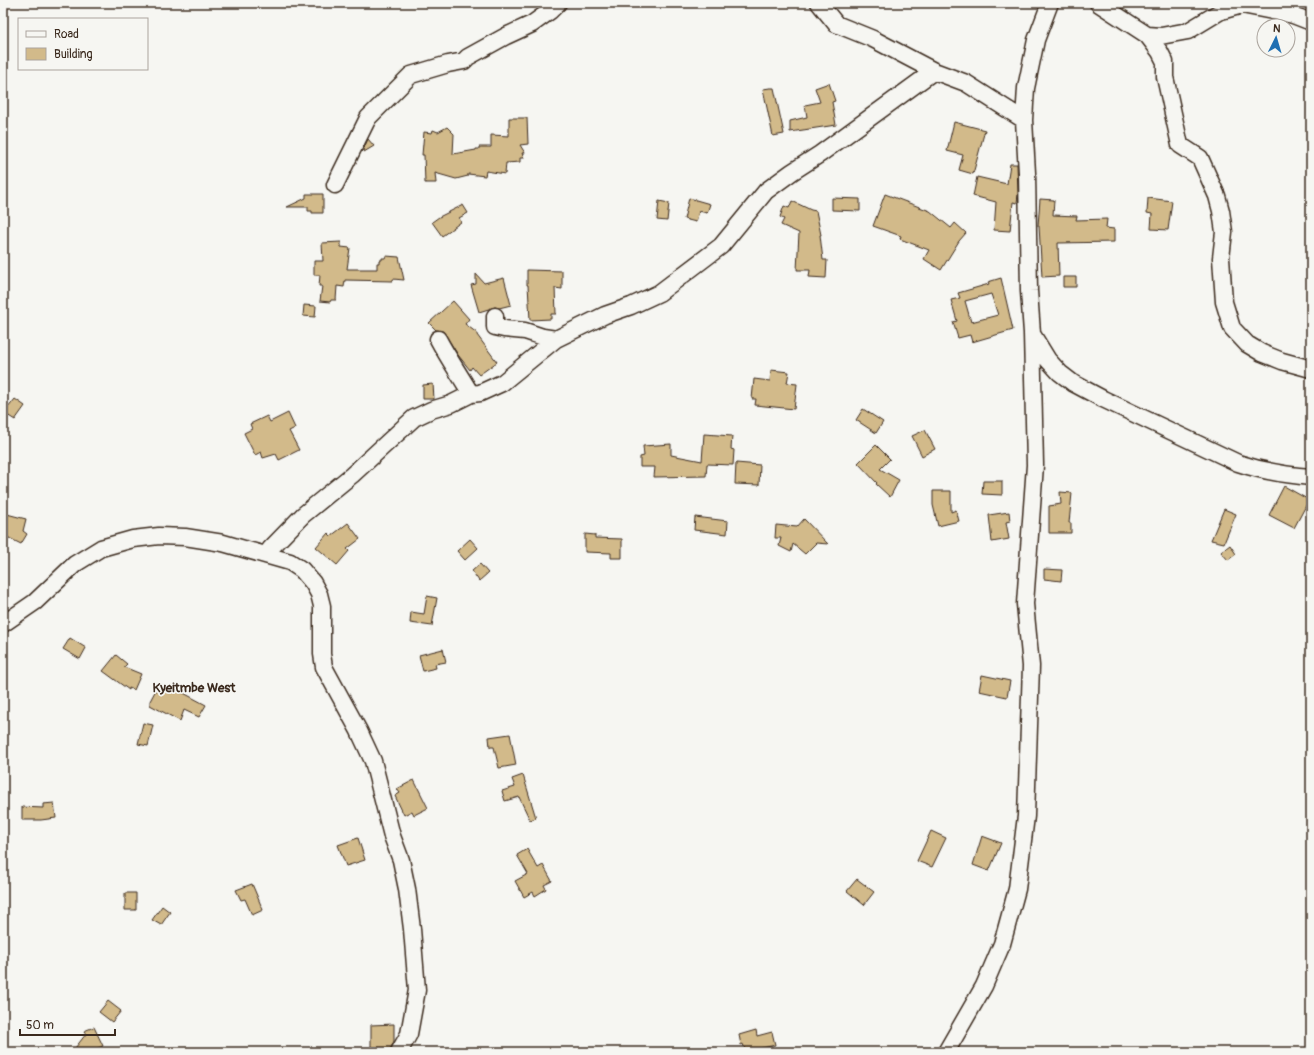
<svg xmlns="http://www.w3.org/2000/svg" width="1314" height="1055" font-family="Pangolin,sans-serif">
<rect width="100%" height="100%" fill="#f6f6f2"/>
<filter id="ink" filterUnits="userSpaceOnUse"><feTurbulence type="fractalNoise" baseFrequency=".025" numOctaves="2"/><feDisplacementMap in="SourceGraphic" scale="8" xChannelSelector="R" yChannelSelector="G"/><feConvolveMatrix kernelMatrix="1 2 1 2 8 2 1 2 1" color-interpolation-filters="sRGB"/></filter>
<g filter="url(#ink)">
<!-- building -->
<path fill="#d2ba8a" stroke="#3b2a1e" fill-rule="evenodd" d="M 829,83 L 835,101 L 832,102 L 836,125 L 790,132 L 790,121 L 807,117 L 805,105 L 820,102 L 815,88 Z
M 770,88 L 774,88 L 784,134 L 773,136 L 763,89 Z
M 509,118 L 527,118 L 528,144 L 520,145 L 525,153 L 522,153 L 524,158 L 520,158 L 520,162 L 506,163 L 505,174 L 486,171 L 485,176 L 468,174 L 468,176 L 456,179 L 435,173 L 436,183 L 425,183 L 424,155 L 422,155 L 424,132 L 432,133 L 433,130 L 438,132 L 447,127 L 454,134 L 453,154 L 476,150 L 476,149 L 479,149 L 479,147 L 491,147 L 491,135 L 509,136 Z
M 954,122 L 985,130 L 973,174 L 959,170 L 963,155 L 947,151 Z
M 368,139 L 374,146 L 364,152 L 363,150 Z
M 1010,164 L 1017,164 L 1018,194 L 1017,203 L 1013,202 L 1010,231 L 994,230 L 996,202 L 973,196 L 977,177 L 1007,184 Z
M 306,194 L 323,194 L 323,213 L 312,213 L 312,211 L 308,211 L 308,207 L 287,207 L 306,198 Z
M 885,194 L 930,211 L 951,228 L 955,223 L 966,233 L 959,241 L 941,270 L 924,259 L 929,250 L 900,239 L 901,236 L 873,226 Z
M 689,198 L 710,204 L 707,213 L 699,211 L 696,222 L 684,219 Z
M 832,198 L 860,199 L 860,211 L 832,210 Z
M 1148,198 L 1172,201 L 1168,230 L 1151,229 L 1152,214 L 1147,213 Z
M 1040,199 L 1054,200 L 1053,215 L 1077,216 L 1076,220 L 1107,219 L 1106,228 L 1114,229 L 1114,242 L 1058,243 L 1059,276 L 1042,277 L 1039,226 L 1038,226 Z
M 659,201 L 669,203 L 667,221 L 657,220 Z
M 792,201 L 811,210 L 816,211 L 821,235 L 820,235 L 823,260 L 827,260 L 826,278 L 809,277 L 810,270 L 797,270 L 799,233 L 781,225 L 784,219 L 780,217 L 784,206 L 789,208 Z
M 463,205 L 468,213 L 459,218 L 461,222 L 442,236 L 432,222 L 439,217 Z
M 341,242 L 341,247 L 350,248 L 347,269 L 377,269 L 377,263 L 379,263 L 379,260 L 382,260 L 382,258 L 385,258 L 386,256 L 399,257 L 404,280 L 393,279 L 393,281 L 345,280 L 344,287 L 337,286 L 336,300 L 331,300 L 330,302 L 320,301 L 322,286 L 319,286 L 320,275 L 314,275 L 314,261 L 323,261 L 322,243 Z
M 527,270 L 562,271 L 562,289 L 555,288 L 556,314 L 551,314 L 551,319 L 530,320 L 528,285 L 527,285 Z
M 476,274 L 484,283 L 504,278 L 511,305 L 499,308 L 495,307 L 479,312 L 471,285 L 476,284 Z
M 1063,277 L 1076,277 L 1076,287 L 1063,287 Z
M 1001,278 L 1013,330 L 972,342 L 970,335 L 958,338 L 953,322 L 957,321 L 951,300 L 960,298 L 958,293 L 989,284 L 988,282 ZM 991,294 L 998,315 L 971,322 L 965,301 Z
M 453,301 L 469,319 L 465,324 L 477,333 L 477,335 L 497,362 L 479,375 L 472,367 L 470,370 L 458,355 L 443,331 L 436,330 L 429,323 Z
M 304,305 L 316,306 L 315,317 L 303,316 Z
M 771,370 L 789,372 L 787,383 L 797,384 L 794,409 L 755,405 L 756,399 L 752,399 L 754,379 L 770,381 Z
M 433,384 L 434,399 L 423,399 L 423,385 Z
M 15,399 L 25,406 L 15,420 L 4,413 Z
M 863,409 L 883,422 L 876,433 L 856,420 Z
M 288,413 L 295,428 L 289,431 L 299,450 L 279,460 L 276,454 L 263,458 L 261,452 L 255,455 L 244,433 L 252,429 L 250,424 L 267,416 L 270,422 Z
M 925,430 L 935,449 L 922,456 L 912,436 Z
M 704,434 L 732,436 L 731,449 L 734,450 L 733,465 L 707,464 L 706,476 L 654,477 L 655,467 L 640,467 L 640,457 L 644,456 L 643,446 L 671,444 L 671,455 L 702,461 Z
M 876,445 L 890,459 L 880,469 L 899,480 L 890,497 L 876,484 L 877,483 L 858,463 Z
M 736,463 L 760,465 L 759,485 L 735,484 Z
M 983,481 L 1002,481 L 1002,495 L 982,494 Z
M 1284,486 L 1309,500 L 1294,528 L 1269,515 Z
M 933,491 L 951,491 L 951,512 L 956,510 L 959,521 L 938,526 L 933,505 Z
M 1060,492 L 1072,493 L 1069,523 L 1071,523 L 1071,533 L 1049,533 L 1049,506 L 1061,504 Z
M 1224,509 L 1236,514 L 1224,543 L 1211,540 Z
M 1009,512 L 1010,521 L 1006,522 L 1009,539 L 992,542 L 989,515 Z
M 3,513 L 26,519 L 23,531 L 27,534 L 21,544 L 3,535 Z
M 695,517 L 728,521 L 727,534 L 694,530 Z
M 804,519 L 828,544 L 816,543 L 805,554 L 793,544 L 791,552 L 779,546 L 781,538 L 775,538 L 776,525 L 797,527 Z
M 348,523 L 360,539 L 347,549 L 349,551 L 337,565 L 316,547 L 328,533 L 331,536 Z
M 585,534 L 595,535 L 595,538 L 622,539 L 622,558 L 611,558 L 611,553 L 585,552 Z
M 470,539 L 478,548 L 465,560 L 457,551 Z
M 1230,545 L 1236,554 L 1228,560 L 1221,552 Z
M 480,564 L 488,573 L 479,581 L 472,571 Z
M 1044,569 L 1062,570 L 1061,581 L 1044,579 Z
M 427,596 L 437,598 L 432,626 L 410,623 L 411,612 L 424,614 Z
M 70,638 L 86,648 L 80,659 L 63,649 Z
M 443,649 L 446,662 L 435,664 L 436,668 L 423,671 L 419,655 Z
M 116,655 L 127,664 L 124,667 L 141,674 L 134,690 L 129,688 L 129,690 L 103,671 Z
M 982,675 L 1010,681 L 1007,697 L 979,691 Z
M 159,684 L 174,692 L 176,689 L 206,705 L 199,717 L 184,710 L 180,721 L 150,705 L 150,701 Z
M 143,723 L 153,725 L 148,746 L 138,744 Z
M 510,734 L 516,765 L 499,768 L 494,747 L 490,747 L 489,737 Z
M 523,775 L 536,818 L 530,820 L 519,797 L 505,801 L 502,791 L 515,787 L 512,779 Z
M 414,780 L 428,808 L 414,815 L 412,811 L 404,815 L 395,796 L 400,793 L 397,789 Z
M 54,803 L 56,818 L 41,820 L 22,820 L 22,807 L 43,808 L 43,804 Z
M 931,831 L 946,838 L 932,867 L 917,861 Z
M 982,836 L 1001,843 L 989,871 L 973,865 Z
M 358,838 L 365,860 L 346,866 L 338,845 Z
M 527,849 L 538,868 L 543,865 L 552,881 L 544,885 L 546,889 L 535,896 L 533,892 L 524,897 L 515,881 L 528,874 L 517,855 Z
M 857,879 L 874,892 L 864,905 L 847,891 Z
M 252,884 L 263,910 L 252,915 L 245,899 L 241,900 L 236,890 Z
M 125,893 L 136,893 L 136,910 L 125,910 Z
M 162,906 L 170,912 L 161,925 L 152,920 Z
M 108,1001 L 121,1011 L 112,1022 L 99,1012 Z
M 394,1024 L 394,1041 L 390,1050 L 371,1050 L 371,1025 Z
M 94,1027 L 103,1046 L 89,1052 L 72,1052 L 86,1034 L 84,1031 Z
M 756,1030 L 757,1036 L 772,1032 L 775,1045 L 746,1052 L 743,1044 L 741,1045 L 739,1035 Z"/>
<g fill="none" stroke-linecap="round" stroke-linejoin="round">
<defs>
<path id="minor" d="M 819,3 L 836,24 L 873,39 L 934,71 L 966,83 L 1024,120
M 1098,3 L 1147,35 L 1161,36 L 1188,31 L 1221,11 L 1242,5 L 1293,15 L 1311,22
M 1147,35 L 1160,52 L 1165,62 L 1165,77 L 1180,145 L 1200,158 L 1217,196 L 1221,211 L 1224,232 L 1221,258 L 1224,302 L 1232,328 L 1247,344 L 1262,353 L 1282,361 L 1311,369
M 335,185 L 368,118 L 411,75 L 448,64 L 464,61 L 468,57 L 506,36 L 532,24 L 550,11 L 558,3
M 495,316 L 495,327 L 504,329 L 525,331 L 543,337 L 556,339
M 1032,334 L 1048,360 L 1060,373 L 1073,383 L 1103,399 L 1238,463 C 1262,471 1286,475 1311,477
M 438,339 C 448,358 460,375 471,394
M 266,555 L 271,548 L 303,515 L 352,475 L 414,418 L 431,410 L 451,404 L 471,394 L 480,393 L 502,383 L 556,339 L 605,315 L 631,306 L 659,293 L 721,246 L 766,191 L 792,172 L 820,154 L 934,71
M 3,624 L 35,602 L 75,564 L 101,548 L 133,539 L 159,536 L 185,537 L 223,543 L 290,562 L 302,570 L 313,583 L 319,594 L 322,606 L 322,654 L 324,667 L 359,731 L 373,761 L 392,836 L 401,860 L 407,889 L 412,929 L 417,990 L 409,1034 L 399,1052
M 946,1052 L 984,986 L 1002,944 L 1017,889 L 1026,816 L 1031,666 L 1025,604 L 1035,465 L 1032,333 L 1029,291 L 1027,173 L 1024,120 L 1026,88 L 1036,40 L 1050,3"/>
</defs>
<!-- minor casing -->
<use href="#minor" stroke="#3b2a1e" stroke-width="19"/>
<!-- minor -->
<use href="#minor" stroke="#f6f6f2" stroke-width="16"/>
</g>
</g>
<g text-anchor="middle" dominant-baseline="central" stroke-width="3.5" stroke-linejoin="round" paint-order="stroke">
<!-- quarter labels -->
<g font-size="13" font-weight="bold" fill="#3b2a1e" stroke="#f6f6f2">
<text x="194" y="688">Kyeitmbe West</text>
</g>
</g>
<!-- margin -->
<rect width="1314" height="1055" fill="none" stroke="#f6f6f2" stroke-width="16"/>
<rect x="8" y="8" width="1298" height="1039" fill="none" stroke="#3b2a1e" stroke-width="1.5" filter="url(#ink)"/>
<!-- legend -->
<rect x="18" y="18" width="130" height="52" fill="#f6f6f2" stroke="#aba49d"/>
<rect x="26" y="31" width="20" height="6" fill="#f6f6f2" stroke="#aba49d"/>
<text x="54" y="38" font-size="12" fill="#3b2a1e">Road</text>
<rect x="26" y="48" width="20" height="12" fill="#d2ba8a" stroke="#aba49d"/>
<text x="54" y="58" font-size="12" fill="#3b2a1e">Building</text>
<!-- north arrow -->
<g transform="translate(1276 38) rotate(5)"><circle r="19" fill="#f6f6f2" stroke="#aba49d"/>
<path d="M0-3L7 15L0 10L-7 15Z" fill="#1f6fb2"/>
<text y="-6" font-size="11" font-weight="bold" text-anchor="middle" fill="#3b2a1e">N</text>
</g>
<!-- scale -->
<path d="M20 1029v6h95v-6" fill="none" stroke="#3b2a1e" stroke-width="2"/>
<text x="26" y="1029" font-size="12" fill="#3b2a1e" stroke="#f6f6f2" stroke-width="3" paint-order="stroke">50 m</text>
</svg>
